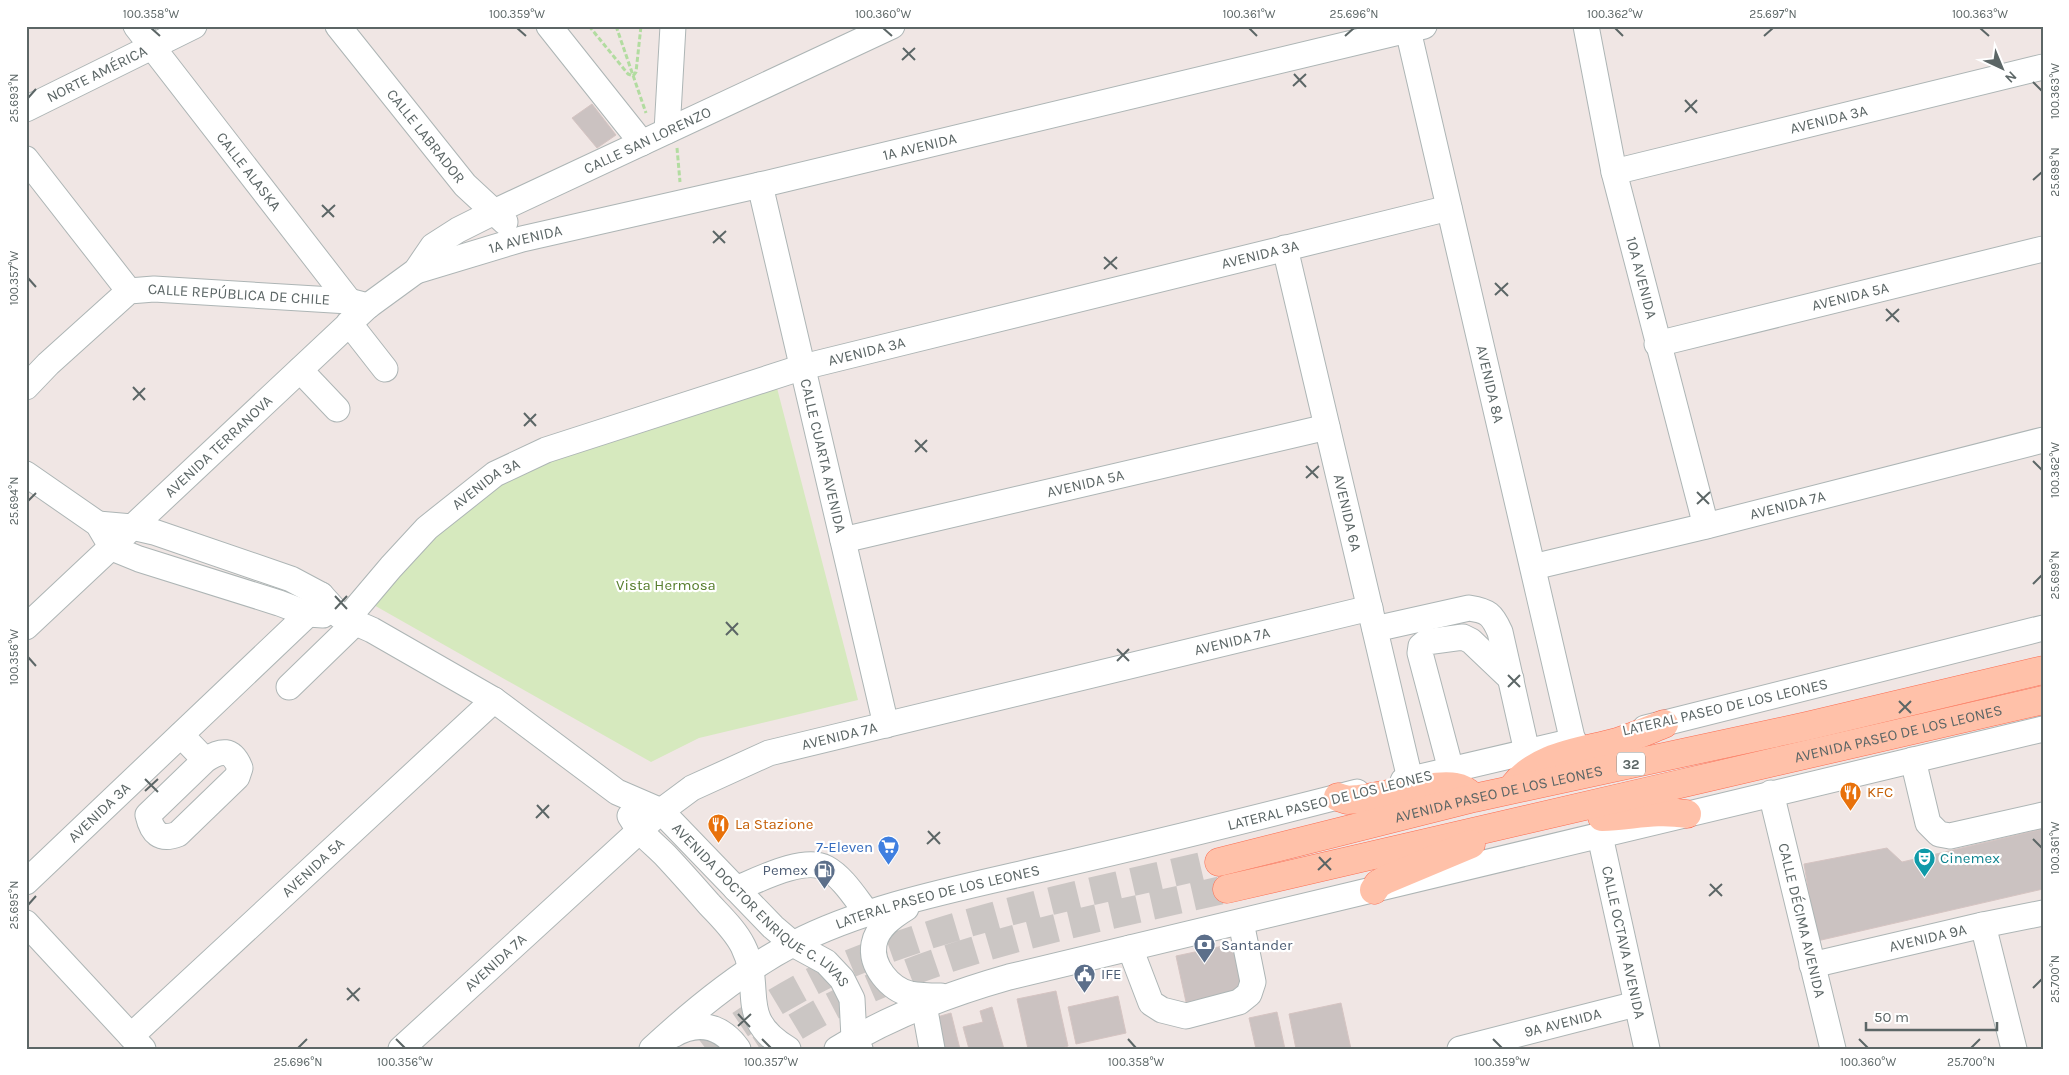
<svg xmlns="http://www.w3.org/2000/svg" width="2069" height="1075" font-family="Karla,sans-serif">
<rect width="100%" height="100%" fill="#f0e6e4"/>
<!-- green -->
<path fill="#d6e9be" d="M 777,388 L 858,700 L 699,738 L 651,762 L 372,604 L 474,498 L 559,455 Z"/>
<!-- building -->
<path fill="#cbc2c1" stroke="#d5c4c2" d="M 592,104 L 616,135 L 597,148 L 572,118 Z
M 2043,829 L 2043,889 L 1817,941 L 1804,864 L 1887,848 L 1902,862 Z
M 1237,943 L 1247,989 L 1186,1002 L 1176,956 Z
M 1056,991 L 1068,1046 L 1058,1049 L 1028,1049 L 1017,999 Z
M 1118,996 L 1126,1033 L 1076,1044 L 1068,1007 Z
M 1341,1003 L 1351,1049 L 1296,1049 L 1289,1014 Z
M 992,1007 L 1004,1049 L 969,1049 L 963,1027 L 983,1022 L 980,1011 Z
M 1277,1012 L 1285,1049 L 1256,1049 L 1249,1018 Z
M 951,1013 L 960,1049 L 937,1049 L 930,1019 Z"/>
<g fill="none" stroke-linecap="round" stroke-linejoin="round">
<!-- major-tunnel -->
<path stroke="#cbc6c4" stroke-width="28" stroke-dasharray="28 14" stroke-linecap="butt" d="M 706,1049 C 748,1017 805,982 854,962 C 971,915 1097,891 1219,862
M 760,1049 C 793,1028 827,1007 862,992 C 978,940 1105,917 1227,889"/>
<defs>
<g id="minor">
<path id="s1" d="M 136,26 L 349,301"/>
<path id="s2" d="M 338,26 L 465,185 L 505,222"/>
<path d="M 549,26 L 642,143"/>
<path id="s3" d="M 1410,26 L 1408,30 L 1573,742"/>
<path id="s4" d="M 1586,26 L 1614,172 L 1706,526"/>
<path id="s5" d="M 26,109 L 194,26"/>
<path d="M 667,131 L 673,26"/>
<path d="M 26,159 L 129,291"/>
<path id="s6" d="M 1614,172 L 2043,67"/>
<path id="s7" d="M 760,185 L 886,725"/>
<path id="s8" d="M 1285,248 L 1410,779"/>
<path id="s9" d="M 416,271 L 522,239 L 760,185 L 1424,26"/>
<path d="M 349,323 L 385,369"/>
<path id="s10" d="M 1657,344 L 2043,249"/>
<path d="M 300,370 L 337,409"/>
<path id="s11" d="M 26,387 L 48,364 L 129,291 L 154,289 L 349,301 L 368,306"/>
<path d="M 26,474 L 98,524 L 112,548 L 139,559 L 279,603 L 308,614 L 323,615"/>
<path id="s12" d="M 98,524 L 132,527 L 154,532 L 291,579 L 321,595 L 340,616 L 372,630 L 494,700 L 617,792 L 661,811 L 773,927 L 793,944 L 826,962 L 842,979 L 852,999 L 854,1038 L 860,1049"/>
<path id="s13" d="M 843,540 L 1327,427"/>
<path id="s14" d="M 1533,567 L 1706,526 L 2043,440"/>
<path id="s15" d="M 347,619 L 391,567 L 427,528 L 495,474 L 546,450 L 803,367 L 1449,208"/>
<path id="s16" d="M 26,627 L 368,306 L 416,271 L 433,246 L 458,230 L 494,212 L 892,26"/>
<path d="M 1375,629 L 1469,608 C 1488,611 1492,614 1500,632 L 1527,752"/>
<path d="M 289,687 L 355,623"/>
<path d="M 1645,728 L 2043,628"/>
<path d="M 181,735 L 205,760 L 148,815 C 152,833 160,841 178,834 L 237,777 L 240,768 C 232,748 221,750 205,760"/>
<path d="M 1913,760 L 1928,823 L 1939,834 L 1950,836 L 2043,815"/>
<path d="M 1451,770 L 1420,653 L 1421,646 L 1426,642 L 1463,637 L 1471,641 L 1511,679"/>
<path d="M 1403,781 L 1574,741"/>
<path id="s17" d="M 1771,793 L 1833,1049"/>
<path d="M 630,816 C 640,834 651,841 665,855 C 680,871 695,888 709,904 C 721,917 735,930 743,946 C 765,990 735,1017 788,1049"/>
<path id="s18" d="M 1600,836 L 1647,1049"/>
<path id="s19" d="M 26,882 L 308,614 L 321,595"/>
<path d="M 736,889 C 758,880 804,856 826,868 C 843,877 856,899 868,914"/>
<path d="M 906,908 C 893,916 877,927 874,944 C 870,966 890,989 910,994 C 920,996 931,996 941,996"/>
<path d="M 26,923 L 143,1049"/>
<path d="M 1983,925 L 2014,1049"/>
<path d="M 1130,948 L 1151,1003 L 1162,1010 L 1186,1016 L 1239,1002 L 1249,994 L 1253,982 L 1241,922"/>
<path id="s20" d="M 1812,965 L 1983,925 L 2043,913"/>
<path d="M 924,1005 L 932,1049"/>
<path d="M 673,1035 C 698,1020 721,1025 738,1049"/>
<path id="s21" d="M 131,1036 L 494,700"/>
<path id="s22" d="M 401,1049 L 661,811 L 692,788 L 769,753 L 1370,608"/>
<path id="s23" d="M 652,1049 C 695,1009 741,971 793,944 C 866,906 961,888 1042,869 C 1147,845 1252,819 1357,792"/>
<path d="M 837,1049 C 890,1016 949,994 1009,977 L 2043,729"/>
<path id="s24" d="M 1460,1049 L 1636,1004"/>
</g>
<g id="major">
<path d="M 1512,788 C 1537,755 1580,752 1617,742 C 1633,737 1649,730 1664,724"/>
<path d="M 1338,797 L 1347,800 L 1359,799 C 1384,796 1434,783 1456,787 C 1463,788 1468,792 1473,797"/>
<path d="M 1602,817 C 1633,816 1654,809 1687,814"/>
<path id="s25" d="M 1219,862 L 1474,798 L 1807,726 L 2043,670"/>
<path id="s26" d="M 1227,889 C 1499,824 1771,764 2043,700"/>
<path d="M 1374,890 L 1378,884 L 1385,880 L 1471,844"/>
</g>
</defs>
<!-- minor casing -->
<use href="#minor" stroke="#adb5b5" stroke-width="27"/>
<!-- major casing -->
<use href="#major" stroke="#fc6b50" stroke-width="29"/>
<!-- path -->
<path stroke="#b2dca0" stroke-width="3" stroke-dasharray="5 2.5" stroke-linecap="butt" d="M 589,26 L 628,74 L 633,76 L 636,72 L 641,26
M 616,26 L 646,113
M 677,148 L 680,182"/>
<!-- minor -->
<use href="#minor" stroke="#fff" stroke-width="25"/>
<!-- major -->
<use href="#major" stroke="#ffc1a9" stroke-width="28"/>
</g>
<!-- ticks -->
<path fill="none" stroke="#5c6666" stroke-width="2" d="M 151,28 L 160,36M 517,28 L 526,36M 883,28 L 892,36M 1249,28 L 1257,36M 1615,28 L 1623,36M 1980,28 L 1989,36M 1345,36 L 1354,28M 1764,36 L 1773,28M 903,48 L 915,60M 902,60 L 915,48M 1294,74 L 1306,87M 2033,82 L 2042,91M 1293,86 L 1306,74M 28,98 L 36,89M 1685,100 L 1697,113M 1685,112 L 1697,100M 2033,180 L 2042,172M 322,205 L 334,217M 322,217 L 335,205M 713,231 L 725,243M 713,243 L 726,231M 1104,257 L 1117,269M 1104,269 L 1117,257M 28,278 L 36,287M 1495,283 L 1508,296M 1495,295 L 1508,283M 1886,309 L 1899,322M 1886,321 L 1899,309M 133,387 L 145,400M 133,400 L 145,388M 524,413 L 536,426M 524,426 L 536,414M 915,440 L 927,452M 915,452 L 927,440M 2033,461 L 2042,470M 1306,466 L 1318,478M 1306,478 L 1319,466M 1697,492 L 1709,504M 28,501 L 36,493M 1697,504 L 1710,492M 2033,584 L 2042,575M 335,596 L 347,609M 335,609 L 347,596M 726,622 L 738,635M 726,635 L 738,623M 1117,649 L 1129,661M 28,657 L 36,666M 1117,661 L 1129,649M 1508,675 L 1520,687M 1508,687 L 1520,675M 1899,701 L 1911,713M 1899,713 L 1911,701M 145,779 L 158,792M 145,791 L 158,779M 537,805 L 549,818M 536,818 L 549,805M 928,831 L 940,844M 2033,839 L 2042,848M 927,844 L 940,832M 1319,857 L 1331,870M 1318,870 L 1331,858M 1710,884 L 1722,896M 1709,896 L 1722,884M 28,905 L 36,896M 347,988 L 359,1001M 2033,988 L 2042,979M 347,1000 L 360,988M 738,1014 L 750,1027M 738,1026 L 751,1014M 396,1039 L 405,1048M 762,1039 L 771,1048M 1128,1039 L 1136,1048M 1493,1039 L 1502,1048M 1859,1039 L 1868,1048M 298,1048 L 307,1039M 1971,1048 L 1980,1039"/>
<!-- icons -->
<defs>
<symbol id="restaurant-pin" viewBox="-11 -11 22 30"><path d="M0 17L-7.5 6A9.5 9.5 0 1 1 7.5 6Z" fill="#e8710a" stroke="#fff"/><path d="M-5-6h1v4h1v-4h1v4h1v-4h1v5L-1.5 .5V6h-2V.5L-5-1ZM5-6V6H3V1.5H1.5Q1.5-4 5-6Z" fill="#fff"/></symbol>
<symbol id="supermarket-pin" viewBox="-11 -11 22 30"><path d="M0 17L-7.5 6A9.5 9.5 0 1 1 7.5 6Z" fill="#3f7fe0" stroke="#fff"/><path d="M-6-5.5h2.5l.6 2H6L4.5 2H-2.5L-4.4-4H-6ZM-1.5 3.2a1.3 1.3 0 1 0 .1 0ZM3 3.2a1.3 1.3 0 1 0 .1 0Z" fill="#fff"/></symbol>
<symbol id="theatre-pin" viewBox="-11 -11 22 30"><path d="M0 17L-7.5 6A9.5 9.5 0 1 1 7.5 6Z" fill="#0f9aa8" stroke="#fff"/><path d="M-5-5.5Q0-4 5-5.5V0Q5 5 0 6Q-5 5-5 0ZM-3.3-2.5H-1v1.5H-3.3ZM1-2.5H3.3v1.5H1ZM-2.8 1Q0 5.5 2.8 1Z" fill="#fff"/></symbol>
<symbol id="fuel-pin" viewBox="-11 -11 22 30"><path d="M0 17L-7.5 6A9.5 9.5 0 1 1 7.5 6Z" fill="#5c6f8a" stroke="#fff"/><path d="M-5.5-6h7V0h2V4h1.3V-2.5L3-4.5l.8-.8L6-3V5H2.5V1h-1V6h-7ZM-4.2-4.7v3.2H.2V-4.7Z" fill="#fff"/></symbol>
<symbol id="bank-pin" viewBox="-11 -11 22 30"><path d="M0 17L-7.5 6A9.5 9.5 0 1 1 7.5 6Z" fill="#5c6f8a" stroke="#fff"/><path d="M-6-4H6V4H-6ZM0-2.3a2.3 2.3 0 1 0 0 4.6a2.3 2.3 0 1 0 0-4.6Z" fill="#fff"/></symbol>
<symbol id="civic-pin" viewBox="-11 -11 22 30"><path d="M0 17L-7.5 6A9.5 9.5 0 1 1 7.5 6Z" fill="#5c6f8a" stroke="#fff"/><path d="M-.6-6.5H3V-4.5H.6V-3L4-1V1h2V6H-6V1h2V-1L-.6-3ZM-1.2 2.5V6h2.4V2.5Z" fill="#fff"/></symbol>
</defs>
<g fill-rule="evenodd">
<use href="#restaurant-pin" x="1838" y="780" width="25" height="34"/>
<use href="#restaurant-pin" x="706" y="812" width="25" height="34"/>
<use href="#supermarket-pin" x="876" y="834" width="25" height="34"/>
<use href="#theatre-pin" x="1912" y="846" width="25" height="34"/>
<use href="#fuel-pin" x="812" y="858" width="25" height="34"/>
<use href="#bank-pin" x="1192" y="932" width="25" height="34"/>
<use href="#civic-pin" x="1072" y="962" width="25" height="34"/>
</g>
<g text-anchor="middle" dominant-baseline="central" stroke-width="4.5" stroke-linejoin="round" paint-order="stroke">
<!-- shield labels -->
<rect fill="#fff" stroke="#8d9494" stroke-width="1" x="1617" y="752.5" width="28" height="23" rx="4"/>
<g font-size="14" font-weight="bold" fill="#5c6666">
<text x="1631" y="764">32</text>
</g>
<!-- street labels -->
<g font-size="15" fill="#5c6666" stroke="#fff">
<text stroke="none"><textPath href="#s5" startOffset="79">NORTE AMÉRICA</textPath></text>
<text stroke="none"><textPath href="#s6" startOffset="221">AVENIDA 3A</textPath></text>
<text stroke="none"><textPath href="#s2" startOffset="141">CALLE LABRADOR</textPath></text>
<text stroke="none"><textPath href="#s16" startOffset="798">CALLE SAN LORENZO</textPath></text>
<text stroke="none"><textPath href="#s9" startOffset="519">1A AVENIDA</textPath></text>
<text stroke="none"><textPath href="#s1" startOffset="184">CALLE ALASKA</textPath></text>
<text stroke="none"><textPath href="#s9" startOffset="114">1A AVENIDA</textPath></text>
<text stroke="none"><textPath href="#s15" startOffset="1005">AVENIDA 3A</textPath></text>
<text stroke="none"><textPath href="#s4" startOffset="258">10A AVENIDA</textPath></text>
<text stroke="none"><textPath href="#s11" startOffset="251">CALLE REPÚBLICA DE CHILE</textPath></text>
<text stroke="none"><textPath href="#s10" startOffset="199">AVENIDA 5A</textPath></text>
<text stroke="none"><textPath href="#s15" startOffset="600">AVENIDA 3A</textPath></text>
<text stroke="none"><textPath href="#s3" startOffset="368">AVENIDA 8A</textPath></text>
<text stroke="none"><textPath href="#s16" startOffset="264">AVENIDA TERRANOVA</textPath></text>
<text stroke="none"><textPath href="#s7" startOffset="278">CALLE CUARTA AVENIDA</textPath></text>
<text stroke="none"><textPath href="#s13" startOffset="249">AVENIDA 5A</textPath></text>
<text stroke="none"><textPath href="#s15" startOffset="195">AVENIDA 3A</textPath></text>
<text stroke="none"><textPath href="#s14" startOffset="262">AVENIDA 7A</textPath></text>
<text stroke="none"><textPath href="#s8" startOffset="272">AVENIDA 6A</textPath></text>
<text stroke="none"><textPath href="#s22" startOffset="952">AVENIDA 7A</textPath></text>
<text transform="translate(1725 707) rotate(-13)">LATERAL PASEO DE LOS LEONES</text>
<text stroke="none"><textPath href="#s26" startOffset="689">AVENIDA PASEO DE LOS LEONES</textPath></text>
<text stroke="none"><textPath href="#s22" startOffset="548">AVENIDA 7A</textPath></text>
<text stroke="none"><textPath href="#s25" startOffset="288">AVENIDA PASEO DE LOS LEONES</textPath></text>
<text transform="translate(1330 800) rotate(-14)">LATERAL PASEO DE LOS LEONES</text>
<text stroke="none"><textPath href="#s19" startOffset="101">AVENIDA 3A</textPath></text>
<text stroke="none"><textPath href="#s21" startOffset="248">AVENIDA 5A</textPath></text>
<text stroke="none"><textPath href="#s23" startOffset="329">LATERAL PASEO DE LOS LEONES</textPath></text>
<text stroke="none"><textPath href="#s12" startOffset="779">AVENIDA DOCTOR ENRIQUE C. LIVAS</textPath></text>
<text stroke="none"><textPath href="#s17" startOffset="131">CALLE DÉCIMA AVENIDA</textPath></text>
<text stroke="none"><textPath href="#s20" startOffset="119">AVENIDA 9A</textPath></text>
<text stroke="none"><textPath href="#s18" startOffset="109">CALLE OCTAVA AVENIDA</textPath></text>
<text stroke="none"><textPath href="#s22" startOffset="128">AVENIDA 7A</textPath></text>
<text stroke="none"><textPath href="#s24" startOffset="106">9A AVENIDA</textPath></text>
</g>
<!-- park labels -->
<g font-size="15" fill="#567d2c" stroke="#fff">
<text x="666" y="585">Vista Hermosa</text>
</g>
<!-- food labels -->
<g font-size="15" fill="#c56008" stroke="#fff" text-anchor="start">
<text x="1867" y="792">KFC</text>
<text x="735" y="824">La Stazione</text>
</g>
<!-- shop labels -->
<g font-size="15" fill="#366cbe" stroke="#fff" text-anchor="end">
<text x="873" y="847">7-Eleven</text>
</g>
<!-- culture labels -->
<g font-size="15" fill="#0d838f" stroke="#fff" text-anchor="start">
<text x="1940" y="858">Cinemex</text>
</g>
<!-- service labels -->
<g font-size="15" fill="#4e5e75" stroke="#fff" text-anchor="start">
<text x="808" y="870" text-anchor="end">Pemex</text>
<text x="1221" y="945">Santander</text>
<text x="1101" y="974">IFE</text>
</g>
</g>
<!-- border -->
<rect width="2069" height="1075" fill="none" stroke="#ffffff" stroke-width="55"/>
<!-- north arrow -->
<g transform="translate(2002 68) rotate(136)" stroke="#ffffff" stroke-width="4" paint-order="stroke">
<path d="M0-4L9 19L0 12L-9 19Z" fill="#5c6666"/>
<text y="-8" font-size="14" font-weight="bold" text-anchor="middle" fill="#5c6666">N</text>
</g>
<!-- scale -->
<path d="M1866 1022v8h131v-8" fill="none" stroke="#5c6666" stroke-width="2.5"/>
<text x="1874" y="1022" font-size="15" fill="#5c6666" stroke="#ffffff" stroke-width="4" paint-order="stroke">50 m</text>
<rect x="28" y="28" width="2014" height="1020" fill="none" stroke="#5c6666" stroke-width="2"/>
<g font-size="12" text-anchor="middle" fill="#5c6666">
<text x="151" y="18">100.358°W</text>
<text x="517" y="18">100.359°W</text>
<text x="883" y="18">100.360°W</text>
<text x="1249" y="18">100.361°W</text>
<text x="1354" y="18">25.696°N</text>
<text x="1615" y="18">100.362°W</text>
<text x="1773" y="18">25.697°N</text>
<text x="1980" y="18">100.363°W</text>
<text transform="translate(2055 91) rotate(-90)" y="4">100.363°W</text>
<text transform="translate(14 98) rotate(-90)" y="4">25.693°N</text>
<text transform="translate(2055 172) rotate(-90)" y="4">25.698°N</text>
<text transform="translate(14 278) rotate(-90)" y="4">100.357°W</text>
<text transform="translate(2055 470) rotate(-90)" y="4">100.362°W</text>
<text transform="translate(14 501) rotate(-90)" y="4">25.694°N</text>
<text transform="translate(2055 575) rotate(-90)" y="4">25.699°N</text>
<text transform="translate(14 657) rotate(-90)" y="4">100.356°W</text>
<text transform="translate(2055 848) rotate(-90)" y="4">100.361°W</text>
<text transform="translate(14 905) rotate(-90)" y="4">25.695°N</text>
<text transform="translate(2055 979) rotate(-90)" y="4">25.700°N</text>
<text x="298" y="1066">25.696°N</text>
<text x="405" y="1066">100.356°W</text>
<text x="771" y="1066">100.357°W</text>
<text x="1136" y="1066">100.358°W</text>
<text x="1502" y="1066">100.359°W</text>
<text x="1868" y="1066">100.360°W</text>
<text x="1971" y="1066">25.700°N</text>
</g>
</svg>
